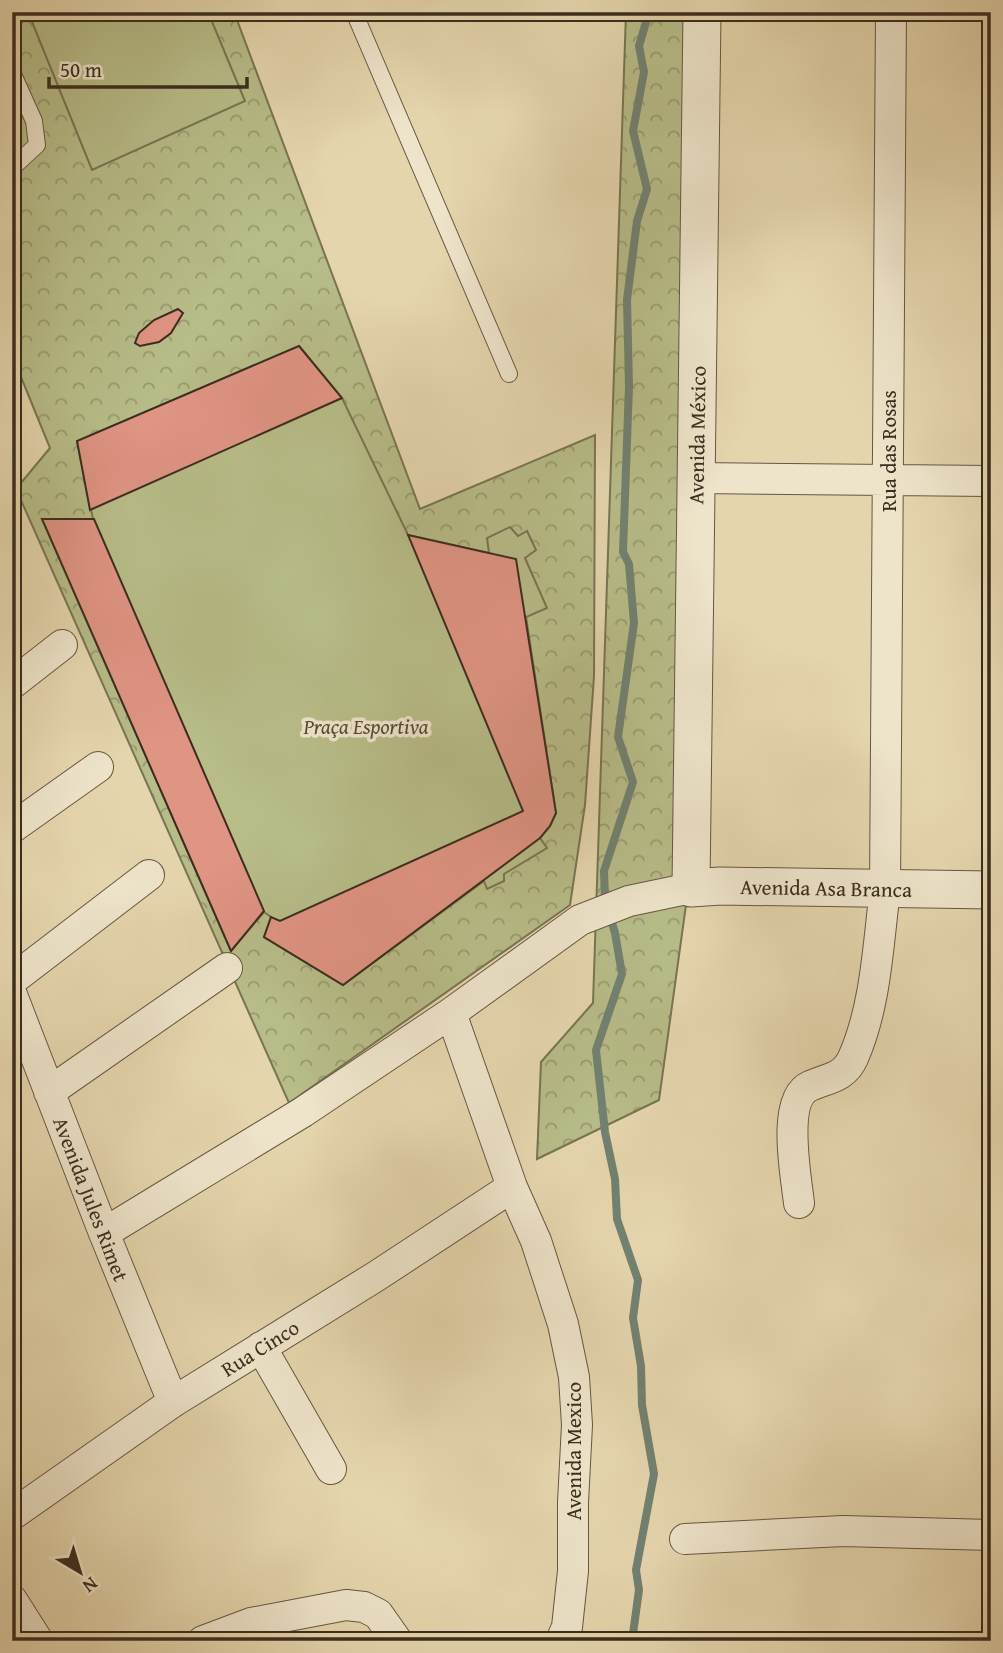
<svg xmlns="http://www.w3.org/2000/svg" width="1003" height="1653" font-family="'Gentium Book Plus',serif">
<defs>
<pattern id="forest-crowns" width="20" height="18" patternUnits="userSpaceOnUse" patternTransform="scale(1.75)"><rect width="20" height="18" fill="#b7bc88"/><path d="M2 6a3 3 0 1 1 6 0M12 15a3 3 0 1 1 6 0" fill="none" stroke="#96996f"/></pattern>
</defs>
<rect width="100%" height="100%" fill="#e5d5ad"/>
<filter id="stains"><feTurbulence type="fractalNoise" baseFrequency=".00286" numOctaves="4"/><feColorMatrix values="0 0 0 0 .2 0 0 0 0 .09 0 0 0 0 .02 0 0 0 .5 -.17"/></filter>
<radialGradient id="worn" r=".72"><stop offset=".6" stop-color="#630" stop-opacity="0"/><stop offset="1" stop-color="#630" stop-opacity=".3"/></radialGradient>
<!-- forest -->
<path fill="url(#forest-crowns)" stroke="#797453" stroke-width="2" d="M 12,12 L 234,12 L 420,509 L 595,435 L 594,676 L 585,805 L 570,905 L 289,1103 L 16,489 L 50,448 L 12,355 Z
M 626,12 L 698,12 L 686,905 L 659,1100 L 537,1159 L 541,1062 L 593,1003 Z"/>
<!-- pitch -->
<path fill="#b7bc88" stroke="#797453" stroke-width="2" d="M 28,12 L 208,12 L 245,101 L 92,170 Z
M 299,346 L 342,398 L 408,535 L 489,553 L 487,538 L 510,527 L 518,536 L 527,531 L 536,550 L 525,558 L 547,608 L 526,617 L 556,813 L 550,826 L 540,838 L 547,848 L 504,874 L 504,881 L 487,889 L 484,881 L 343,985 L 264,937 L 271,917 L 264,912 L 231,951 L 42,519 L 93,519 L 77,441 Z"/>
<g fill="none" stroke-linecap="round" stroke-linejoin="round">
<!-- stream -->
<path stroke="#728171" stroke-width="8" d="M 632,1641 L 639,1590 L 636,1570 L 654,1474 L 642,1405 L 641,1366 L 633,1318 L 638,1280 L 617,1219 L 615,1179 L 605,1132 L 596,1050 L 622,974 L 615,933 L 605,900 L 604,871 L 633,782 L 618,737 L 634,623 L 629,564 L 623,552 L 629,386 L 627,300 L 637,221 L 647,189 L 633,131 L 644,72 L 639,46 L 649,12"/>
</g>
<!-- building -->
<path fill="#e09484" stroke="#3b2d1e" stroke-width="2" d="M 178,309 L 183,313 L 171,333 L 159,342 L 140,346 L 135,343 L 139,333 L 154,320 Z
M 299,346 L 342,398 L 90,510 L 77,441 Z
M 42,519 L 94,519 L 264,911 L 231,951 Z
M 408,535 L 516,559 L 556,813 L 550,826 L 540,838 L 343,985 L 264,937 L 271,917 L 280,921 L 523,811 Z"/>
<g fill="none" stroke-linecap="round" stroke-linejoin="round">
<defs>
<path id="service" d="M 354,12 L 509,374
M 12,72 L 34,121 L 37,145 L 12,168"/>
<path id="minor" d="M 697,478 L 991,481
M 12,684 L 62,645
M 12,828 L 98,767
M 12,980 L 149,875
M 12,995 L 104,1233 L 173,1402
M 451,1013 L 580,920 L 629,901 L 691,888
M 49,1092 L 227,968
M 799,1203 C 796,1176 781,1099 810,1086 C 828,1078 844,1078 853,1058 C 876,1006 878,945 885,890 L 891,12
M 104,1233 L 303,1112 L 451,1013 L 512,1187 L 536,1241 L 563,1324 L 574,1377 L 577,1425 L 573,1502 L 573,1571 L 567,1627 L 561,1641
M 261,1347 L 331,1469
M 12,1515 L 173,1402 L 375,1277 L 512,1187
M 685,1539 L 843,1531 L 991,1535
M 12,1600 L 38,1641
M 203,1641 L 251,1623 L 346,1605 L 364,1607 L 378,1614 L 397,1641"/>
<path id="tertiary" d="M 702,12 L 691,888 L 720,886 L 991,890"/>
</defs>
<!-- service casing -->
<use href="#service" stroke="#665742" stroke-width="18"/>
<!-- minor casing -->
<use href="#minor" stroke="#665742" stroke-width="32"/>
<!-- tertiary casing -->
<use href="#tertiary" stroke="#665742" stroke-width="39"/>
<!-- service -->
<use href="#service" stroke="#eee4ca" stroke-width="16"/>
<!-- minor -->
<use href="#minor" stroke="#eee4ca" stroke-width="30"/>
<!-- tertiary -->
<use href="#tertiary" stroke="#eee4ca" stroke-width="37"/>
</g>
<g text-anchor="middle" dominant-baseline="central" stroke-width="7" stroke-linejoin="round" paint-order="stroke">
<!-- street labels -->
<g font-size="21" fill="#3b2d1e" stroke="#eee4ca">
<text transform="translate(697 435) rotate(-89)">Avenida México</text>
<text transform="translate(888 451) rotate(-90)">Rua das Rosas</text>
<text transform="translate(826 888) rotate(1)">Avenida Asa Branca</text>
<text transform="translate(91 1199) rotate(69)">Avenida Jules Rimet</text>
<text transform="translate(260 1348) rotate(-32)">Rua Cinco</text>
<text transform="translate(573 1451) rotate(-90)">Avenida Mexico</text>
</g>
<!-- park labels -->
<g font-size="21" font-style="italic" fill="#544a33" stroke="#eee4ca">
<text x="366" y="726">Praça Esportiva</text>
</g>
</g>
<!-- margin -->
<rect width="1003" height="1653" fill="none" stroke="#e5d5ad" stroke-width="42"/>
<rect x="14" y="14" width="975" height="1625" fill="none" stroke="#3b2d1e" stroke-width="3.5"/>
<rect x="21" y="21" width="961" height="1611" fill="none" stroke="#3b2d1e" stroke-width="2"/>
<!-- north arrow -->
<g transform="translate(80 1572) rotate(142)" stroke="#eee4ca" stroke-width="5" paint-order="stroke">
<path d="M0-5L12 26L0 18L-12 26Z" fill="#3b2d1e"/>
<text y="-10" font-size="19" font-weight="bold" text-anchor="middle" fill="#3b2d1e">N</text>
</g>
<!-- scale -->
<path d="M49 77v10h198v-10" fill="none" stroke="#3b2d1e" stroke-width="3.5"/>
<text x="60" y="77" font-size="21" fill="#3b2d1e" stroke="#eee4ca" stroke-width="5" paint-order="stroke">50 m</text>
<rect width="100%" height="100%" filter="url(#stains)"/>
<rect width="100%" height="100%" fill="url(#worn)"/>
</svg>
